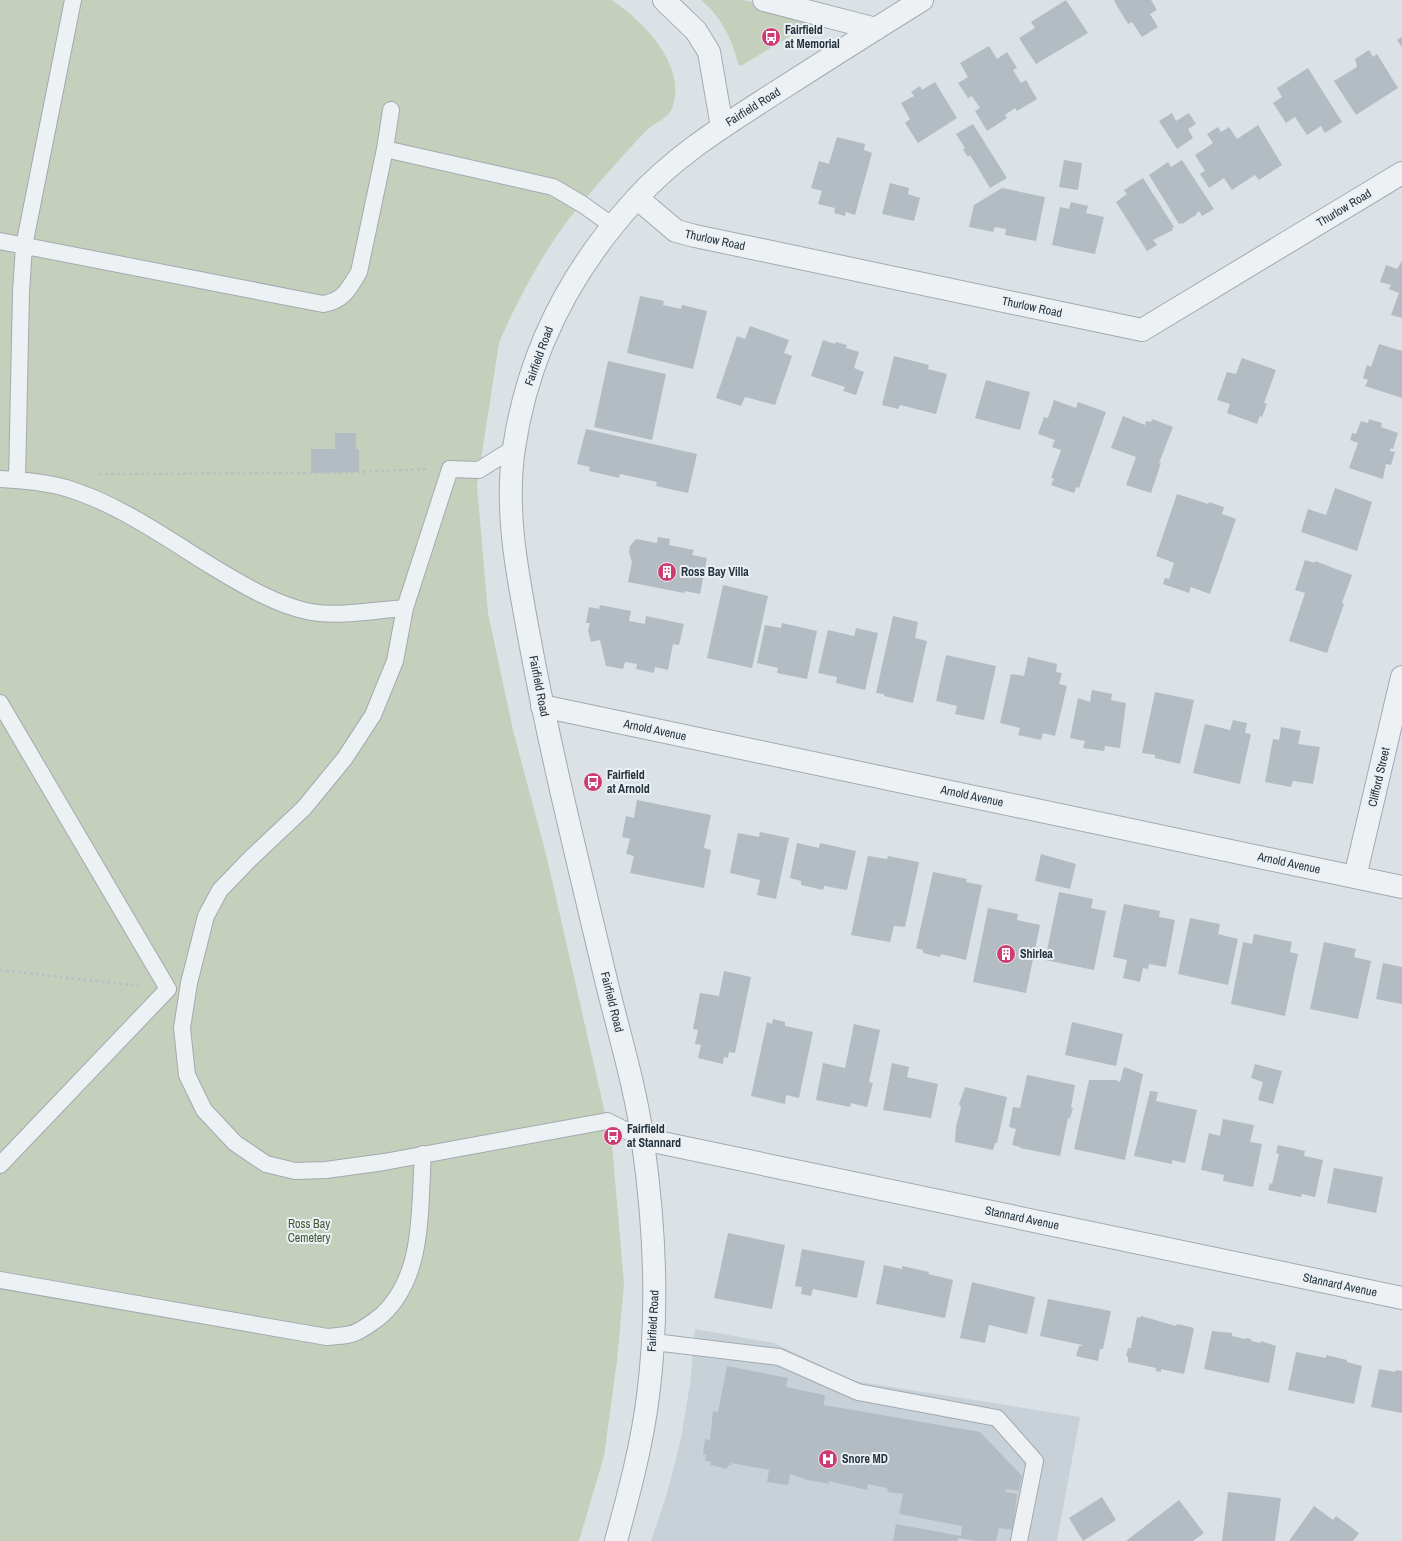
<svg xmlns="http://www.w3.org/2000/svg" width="1402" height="1541" font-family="'Archivo Narrow',sans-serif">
<rect width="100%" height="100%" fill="#dbe2e6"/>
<!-- built -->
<path fill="#c9d1d8" d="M 695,1329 L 774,1343 L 854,1381 L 1080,1417 L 1057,1541 L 651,1541 L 667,1493 L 681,1439 L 690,1384 Z"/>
<!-- green -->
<path fill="#c5d0bc" d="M 0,0 L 612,0 C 643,21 686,64 673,106 C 668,120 656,121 647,130 C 638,139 630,148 622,157 C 604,177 585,198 569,219 C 542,254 516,303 499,343 L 477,486 L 488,613 L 513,730 L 547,858 L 612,1144 L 624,1284 L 617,1361 L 604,1456 L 579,1541 L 0,1541 Z
M 701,0 L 743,0 L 810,17 L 813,22 L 741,66 L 738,64 C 732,38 721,17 701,0 Z"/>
<!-- building -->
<path fill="#b3bcc3" d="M 1066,0 L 1088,33 L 1036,64 L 1019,38 L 1035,28 L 1031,22 Z
M 1115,0 L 1151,0 L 1157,10 L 1150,14 L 1158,27 L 1142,37 L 1132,22 L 1128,24 L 1114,1 Z
M 1402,37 L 1402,47 L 1397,40 Z
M 989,46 L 997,59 L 1007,52 L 1017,68 L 1013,70 L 1021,83 L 1026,80 L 1037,99 L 1017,111 L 1015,108 L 1005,115 L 1007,118 L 987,131 L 975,111 L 980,108 L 972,96 L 968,98 L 958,83 L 968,77 L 960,63 Z
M 1369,50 L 1373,57 L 1377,54 L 1398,88 L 1356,115 L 1334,81 L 1357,67 L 1355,59 Z
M 1308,68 L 1342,122 L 1325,133 L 1321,126 L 1307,135 L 1295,117 L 1286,123 L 1273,103 L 1282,97 L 1277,88 Z
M 935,82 L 957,118 L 918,143 L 905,123 L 910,119 L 901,103 L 914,96 L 911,92 L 920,86 L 922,90 Z
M 1172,113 L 1176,121 L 1189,113 L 1196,124 L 1188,129 L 1193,138 L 1177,149 L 1159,121 Z
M 973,124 L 1007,178 L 990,188 L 970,155 L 968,157 L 963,150 L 965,148 L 956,134 Z
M 1258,125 L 1282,165 L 1259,180 L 1255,175 L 1232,190 L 1224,178 L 1209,188 L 1200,174 L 1205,171 L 1195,155 L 1213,143 L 1207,134 L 1218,127 L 1221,132 L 1229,127 L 1237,139 Z
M 837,137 L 865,144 L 864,150 L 872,153 L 855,215 L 846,212 L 845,216 L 834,213 L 835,208 L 818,204 L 822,191 L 811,188 L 819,161 L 829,164 Z
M 1064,160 L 1082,163 L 1078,190 L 1059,187 Z
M 1182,160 L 1214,209 L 1202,216 L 1199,211 L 1196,214 L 1196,215 L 1182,224 L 1181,223 L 1179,224 L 1149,175 L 1168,162 L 1171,167 Z
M 1143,178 L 1174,227 L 1172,228 L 1173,230 L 1153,240 L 1157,245 L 1147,251 L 1116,202 L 1127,194 L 1124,190 Z
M 890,183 L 909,188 L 908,194 L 920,198 L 914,221 L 882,214 Z
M 1002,188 L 1045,197 L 1036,241 L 1005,235 L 1006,229 L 995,227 L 993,232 L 969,227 L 974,205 Z
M 1071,202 L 1088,206 L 1086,213 L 1104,217 L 1095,254 L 1052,245 L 1060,207 L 1069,209 Z
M 1402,261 L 1402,318 L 1391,315 L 1399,293 L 1389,289 L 1391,285 L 1380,282 L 1386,265 L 1397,269 Z
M 640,296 L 664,301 L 663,305 L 681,309 L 682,305 L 707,311 L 693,369 L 627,353 Z
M 750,326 L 789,340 L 784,353 L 792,356 L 775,405 L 745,397 L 741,406 L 716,398 L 737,336 L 745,339 Z
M 823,340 L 835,344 L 836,342 L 847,345 L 846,348 L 859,352 L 854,368 L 864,372 L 856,395 L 843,391 L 845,387 L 811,376 Z
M 1379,344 L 1402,351 L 1402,398 L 1365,386 L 1368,380 L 1363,378 L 1367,365 L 1371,367 Z
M 894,356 L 929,365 L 928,369 L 947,374 L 936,414 L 900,405 L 898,409 L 882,405 Z
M 1242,358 L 1276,370 L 1264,403 L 1267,404 L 1262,417 L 1260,416 L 1257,424 L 1227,413 L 1230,404 L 1217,400 L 1227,372 L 1236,374 Z
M 608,361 L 666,374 L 652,440 L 594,427 Z
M 986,380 L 1030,392 L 1020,430 L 975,418 Z
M 1054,400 L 1076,408 L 1078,402 L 1106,412 L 1079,488 L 1076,487 L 1074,493 L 1051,485 L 1054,478 L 1051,478 L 1061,450 L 1052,447 L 1055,440 L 1038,434 L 1044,417 L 1048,418 Z
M 1123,416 L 1145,425 L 1146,421 L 1151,422 L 1152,419 L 1173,427 L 1159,463 L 1161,463 L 1151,493 L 1126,485 L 1136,457 L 1111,448 Z
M 1369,419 L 1382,423 L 1381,427 L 1398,433 L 1393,449 L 1391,448 L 1390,451 L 1395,452 L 1391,465 L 1386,464 L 1383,479 L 1349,468 L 1358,443 L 1350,440 L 1352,433 L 1356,434 L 1361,421 L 1368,423 Z
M 586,429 L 697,454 L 688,493 L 656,486 L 657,482 L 620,474 L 619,478 L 589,471 L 590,467 L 577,464 Z
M 335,433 L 356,433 L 356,449 L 359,449 L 359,472 L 311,473 L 311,449 L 335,449 Z
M 1335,488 L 1372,502 L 1357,551 L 1301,532 L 1308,509 L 1326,515 Z
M 1177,494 L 1208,504 L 1209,502 L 1224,507 L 1222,514 L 1236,519 L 1210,594 L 1191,587 L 1189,593 L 1163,584 L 1165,578 L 1169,579 L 1174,563 L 1156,556 Z
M 658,537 L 670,539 L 669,545 L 694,550 L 692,555 L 707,558 L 700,594 L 685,591 L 684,593 L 628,582 L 632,562 L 629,552 L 630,546 L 636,539 L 657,543 Z
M 1305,560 L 1315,563 L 1315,561 L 1352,575 L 1342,603 L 1344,604 L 1327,653 L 1289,641 L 1305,593 L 1295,590 Z
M 723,585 L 768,596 L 752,668 L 707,658 Z
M 600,605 L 631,611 L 629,621 L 645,624 L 646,616 L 684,624 L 679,645 L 673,644 L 668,670 L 655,667 L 654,673 L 636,669 L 637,664 L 625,662 L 623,669 L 606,666 L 600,640 L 591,642 L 588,630 L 590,623 L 586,623 L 589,607 L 599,609 Z
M 893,616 L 918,622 L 915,638 L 927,641 L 913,703 L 884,696 L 884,694 L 876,693 Z
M 782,623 L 817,631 L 807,679 L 777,673 L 778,668 L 757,663 L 765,625 L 781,628 Z
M 856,628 L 878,633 L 865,690 L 836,683 L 837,677 L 818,673 L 828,630 L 854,636 Z
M 946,655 L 996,666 L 984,720 L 955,714 L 957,706 L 936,701 Z
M 1028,657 L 1057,664 L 1056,672 L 1062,673 L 1059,684 L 1067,686 L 1055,736 L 1043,733 L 1041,740 L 1018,735 L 1020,728 L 1000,723 L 1011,674 L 1024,676 Z
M 1092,690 L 1112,694 L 1111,700 L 1126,703 L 1120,748 L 1105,746 L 1104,751 L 1083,748 L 1085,741 L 1070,738 L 1078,698 L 1090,702 Z
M 1155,692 L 1194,700 L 1180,764 L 1155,758 L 1155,755 L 1142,753 Z
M 1233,720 L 1247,723 L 1245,733 L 1251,734 L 1240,784 L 1193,773 L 1205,724 L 1230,730 Z
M 1281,727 L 1301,731 L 1298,744 L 1320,747 L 1313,784 L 1293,781 L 1291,787 L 1265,782 L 1273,739 L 1279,740 Z
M 637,800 L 711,815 L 704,848 L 711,850 L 704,888 L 630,873 L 634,856 L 626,854 L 630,839 L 622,837 L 626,816 L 634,818 Z
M 760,832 L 789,838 L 776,899 L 757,895 L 760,880 L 730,873 L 738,833 L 759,837 Z
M 797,843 L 819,848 L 820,843 L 856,851 L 847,890 L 824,886 L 823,890 L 801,885 L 801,881 L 790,878 Z
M 1041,854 L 1076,864 L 1070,889 L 1035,881 Z
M 868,856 L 887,859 L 888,856 L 919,862 L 905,927 L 894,926 L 890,942 L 851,935 Z
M 933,872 L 967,879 L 966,882 L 982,885 L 966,960 L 941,954 L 940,957 L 923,953 L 923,950 L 916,948 Z
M 1059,892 L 1093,899 L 1091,908 L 1106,911 L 1094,970 L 1045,960 Z
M 1124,904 L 1160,911 L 1159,917 L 1175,920 L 1166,967 L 1149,964 L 1148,969 L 1143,968 L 1140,982 L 1123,978 L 1127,960 L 1113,957 Z
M 988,908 L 1018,914 L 1017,920 L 1040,925 L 1026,993 L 973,982 Z
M 1190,918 L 1220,924 L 1218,934 L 1238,939 L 1228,985 L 1178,974 Z
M 1254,934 L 1292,942 L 1290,952 L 1298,954 L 1285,1016 L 1231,1004 L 1243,942 L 1252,944 Z
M 1324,942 L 1356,949 L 1354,957 L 1371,961 L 1358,1019 L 1310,1009 Z
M 1383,963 L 1402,967 L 1402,1004 L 1376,999 Z
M 724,971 L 751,977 L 735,1053 L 729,1052 L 728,1058 L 724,1057 L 723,1064 L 698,1058 L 701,1045 L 695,1044 L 698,1030 L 693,1029 L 700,993 L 719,996 Z
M 773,1019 L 785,1022 L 785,1026 L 813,1032 L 799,1098 L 786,1095 L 785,1104 L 751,1096 L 767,1022 L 772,1024 Z
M 1072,1022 L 1123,1034 L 1116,1066 L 1065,1055 Z
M 854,1024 L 880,1030 L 869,1082 L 873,1083 L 867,1107 L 851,1103 L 850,1107 L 816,1100 L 823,1063 L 845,1068 Z
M 892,1063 L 909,1067 L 907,1077 L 938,1084 L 931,1118 L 883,1110 Z
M 1255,1064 L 1282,1071 L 1273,1104 L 1258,1100 L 1263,1082 L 1251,1078 Z
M 1124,1067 L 1143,1074 L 1125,1160 L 1074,1149 L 1089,1080 L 1116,1080 L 1120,1082 Z
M 1027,1075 L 1075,1085 L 1071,1107 L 1073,1108 L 1070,1119 L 1068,1118 L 1060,1156 L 1020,1148 L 1020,1147 L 1012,1145 L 1016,1129 L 1009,1127 L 1013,1107 L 1020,1108 Z
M 965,1087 L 1007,1097 L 997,1143 L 995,1143 L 993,1150 L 955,1142 L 956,1126 L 961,1108 L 959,1104 Z
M 1150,1091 L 1158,1092 L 1156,1101 L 1197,1110 L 1185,1163 L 1172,1160 L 1172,1164 L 1134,1156 Z
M 1223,1119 L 1254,1125 L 1250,1142 L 1262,1144 L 1253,1187 L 1223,1181 L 1224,1175 L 1201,1170 L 1209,1133 L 1220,1136 Z
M 1278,1145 L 1305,1151 L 1304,1156 L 1323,1160 L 1315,1197 L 1302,1194 L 1301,1197 L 1268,1190 L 1270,1183 L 1272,1184 L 1279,1154 L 1276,1153 Z
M 1334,1168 L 1383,1177 L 1376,1213 L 1327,1203 Z
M 728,1233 L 785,1245 L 772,1309 L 714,1298 Z
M 802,1249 L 865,1261 L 857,1298 L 813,1289 L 811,1296 L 801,1294 L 802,1287 L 795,1286 Z
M 884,1265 L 902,1269 L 902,1266 L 929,1272 L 928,1274 L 953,1280 L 945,1318 L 876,1304 Z
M 972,1282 L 1035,1297 L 1027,1334 L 989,1325 L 985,1343 L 960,1338 Z
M 1048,1299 L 1111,1311 L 1103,1349 L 1100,1349 L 1098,1361 L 1076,1356 L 1079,1346 L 1082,1346 L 1082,1345 L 1040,1336 Z
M 1141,1316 L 1176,1326 L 1177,1324 L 1191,1327 L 1194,1329 L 1184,1374 L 1161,1369 L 1161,1372 L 1156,1371 L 1156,1368 L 1128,1362 L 1128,1357 L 1126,1356 L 1128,1348 L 1131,1348 L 1137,1317 L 1140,1318 Z
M 1212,1331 L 1232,1333 L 1232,1336 L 1245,1339 L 1246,1338 L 1251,1339 L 1251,1341 L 1261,1343 L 1261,1341 L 1276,1346 L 1269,1383 L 1204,1369 Z
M 1296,1352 L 1326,1358 L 1326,1355 L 1347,1360 L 1347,1362 L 1362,1366 L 1354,1404 L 1288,1390 Z
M 727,1366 L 788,1378 L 786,1387 L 825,1395 L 824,1405 L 980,1432 L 1022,1476 L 1019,1491 L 1006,1489 L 1005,1492 L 1017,1494 L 1013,1530 L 999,1528 L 996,1541 L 976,1541 L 958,1538 L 958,1541 L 893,1541 L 896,1524 L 961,1536 L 962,1526 L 899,1514 L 903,1494 L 888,1492 L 887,1488 L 868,1484 L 867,1490 L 829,1481 L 829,1484 L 808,1480 L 790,1474 L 788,1485 L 767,1482 L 769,1470 L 731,1463 L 731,1466 L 728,1465 L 727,1469 L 710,1465 L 711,1462 L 705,1461 L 706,1455 L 703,1455 L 705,1439 L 710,1440 L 713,1411 L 718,1412 Z
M 1379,1369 L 1395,1372 L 1396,1370 L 1402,1371 L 1402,1413 L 1371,1407 Z
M 1228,1492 L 1281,1498 L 1275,1541 L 1222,1541 Z
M 1102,1497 L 1116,1520 L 1083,1541 L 1069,1518 Z
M 1179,1500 L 1204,1533 L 1193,1541 L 1126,1541 Z
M 1314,1506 L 1333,1520 L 1336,1516 L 1359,1533 L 1353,1541 L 1289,1541 Z"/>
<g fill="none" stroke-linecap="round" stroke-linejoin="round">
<defs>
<path id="service" d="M 385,149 L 391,110
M 0,241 L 323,304 C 343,301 349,289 359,272 L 385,149 L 553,187 L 582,204 L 613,226
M 514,448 L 479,470 L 450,469 L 405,608 L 395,661 L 373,715 L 345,758 L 304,808 L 250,859 L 220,890 L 206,916 L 189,983 L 182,1028 L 187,1075 L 204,1110 L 235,1143 L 266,1164 L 295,1171 L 326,1170 L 384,1162 L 607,1121 L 643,1139
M 0,479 C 22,480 44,482 66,488 C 119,504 166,538 213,567 C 241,584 278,606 311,612 C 341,617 375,610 405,608
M 17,480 L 21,292 L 24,246 L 73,0
M 0,703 L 168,989
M 0,1165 L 168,989
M 0,1280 L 327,1337 C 335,1336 344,1336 351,1334 C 362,1331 373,1322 382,1315 C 425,1275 419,1209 423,1154
M 654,1342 L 779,1357 L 858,1392 L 997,1418 L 1035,1461 L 1019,1541"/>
<path id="minor" d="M 637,198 L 676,231 L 695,236 L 1142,330 L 1402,173
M 542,706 L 1402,887
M 1355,877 L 1402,677
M 643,1139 L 1402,1298"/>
<path id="tertiary" d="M 664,0 L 696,31 L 709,52 L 722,127
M 764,0 L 876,29
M 616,1541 C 629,1493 642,1445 648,1396 C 659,1311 655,1227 643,1143 C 636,1088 619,1034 606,980 C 580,870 552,759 531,647 C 519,581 504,515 514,448 C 528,353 571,270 635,200 C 676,154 730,122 781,89 C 828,59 875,29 922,0"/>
</defs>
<!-- service casing -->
<use href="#service" stroke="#a1aab0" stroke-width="18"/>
<!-- minor casing -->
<use href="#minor" stroke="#a1aab0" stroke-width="24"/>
<!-- tertiary casing -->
<use href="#tertiary" stroke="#a1aab0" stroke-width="24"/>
<!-- path -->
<path stroke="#babfc4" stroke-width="2.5" stroke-dasharray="3 3" stroke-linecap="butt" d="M 99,474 L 335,473 L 426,469
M 0,970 L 139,986"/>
<!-- service -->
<use href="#service" stroke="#eef1f4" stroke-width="16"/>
<!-- minor -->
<use href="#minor" stroke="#eef1f4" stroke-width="22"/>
<!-- tertiary -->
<use href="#tertiary" stroke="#eef1f4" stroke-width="22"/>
</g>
<!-- icons -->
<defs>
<symbol id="bus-disc" viewBox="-11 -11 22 22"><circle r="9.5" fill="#ce3d71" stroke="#eaf0f4"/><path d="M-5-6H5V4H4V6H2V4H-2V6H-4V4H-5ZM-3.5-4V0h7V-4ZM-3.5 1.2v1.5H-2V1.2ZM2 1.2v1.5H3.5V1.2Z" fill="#fff"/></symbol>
<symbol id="building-disc" viewBox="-11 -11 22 22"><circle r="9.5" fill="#ce3d71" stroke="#eaf0f4"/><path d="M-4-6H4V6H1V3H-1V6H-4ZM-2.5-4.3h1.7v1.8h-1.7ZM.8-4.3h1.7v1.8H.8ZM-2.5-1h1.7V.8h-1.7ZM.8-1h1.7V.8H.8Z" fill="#fff"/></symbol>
<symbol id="hospital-disc" viewBox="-11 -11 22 22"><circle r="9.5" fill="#ce3d71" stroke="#eaf0f4"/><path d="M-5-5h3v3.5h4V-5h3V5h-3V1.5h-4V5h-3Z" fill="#fff"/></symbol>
</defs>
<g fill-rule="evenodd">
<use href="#bus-disc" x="760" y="26" width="22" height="22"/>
<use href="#building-disc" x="656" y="561" width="22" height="22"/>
<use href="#bus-disc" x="582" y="771" width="22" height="22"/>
<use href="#building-disc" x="995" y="943" width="22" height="22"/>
<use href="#bus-disc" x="602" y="1125" width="22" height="22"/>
<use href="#hospital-disc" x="817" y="1448" width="22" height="22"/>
</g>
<g text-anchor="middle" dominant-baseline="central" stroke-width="4" stroke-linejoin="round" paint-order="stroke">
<!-- poi labels -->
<g font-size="12" font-weight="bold" fill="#25323c" stroke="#eaf0f4" text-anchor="start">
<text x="785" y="30">Fairfield<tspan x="785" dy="14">at Memorial</tspan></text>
<text x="681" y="572">Ross Bay Villa</text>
<text x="607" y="775">Fairfield<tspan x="607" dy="14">at Arnold</tspan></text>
<text x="1020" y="954">Shirlea</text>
<text x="627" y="1129">Fairfield<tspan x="627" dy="14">at Stannard</tspan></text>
<text x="842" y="1459">Snore MD</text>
</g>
<!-- street labels -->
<g font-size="12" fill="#25323c" stroke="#eaf0f4">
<text transform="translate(753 107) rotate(-32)">Fairfield Road</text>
<text transform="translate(1344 208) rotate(-31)">Thurlow Road</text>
<text transform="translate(715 240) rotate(12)">Thurlow Road</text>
<text transform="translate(1032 307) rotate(12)">Thurlow Road</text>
<text transform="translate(539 356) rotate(-70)">Fairfield Road</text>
<text transform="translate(539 686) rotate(79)">Fairfield Road</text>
<text transform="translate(655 730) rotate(12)">Arnold Avenue</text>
<text transform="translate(1379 777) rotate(-77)">Clifford Street</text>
<text transform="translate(972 796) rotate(12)">Arnold Avenue</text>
<text transform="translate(1289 863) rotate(12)">Arnold Avenue</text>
<text transform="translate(612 1002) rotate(76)">Fairfield Road</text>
<text transform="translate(1022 1218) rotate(12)">Stannard Avenue</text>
<text transform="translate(1340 1285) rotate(12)">Stannard Avenue</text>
<text transform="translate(653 1321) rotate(-87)">Fairfield Road</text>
</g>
<!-- park labels -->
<g font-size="12" fill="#415833" stroke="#eaf0f4">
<text x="309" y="1224">Ross Bay<tspan x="309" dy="14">Cemetery</tspan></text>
</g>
</g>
</svg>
